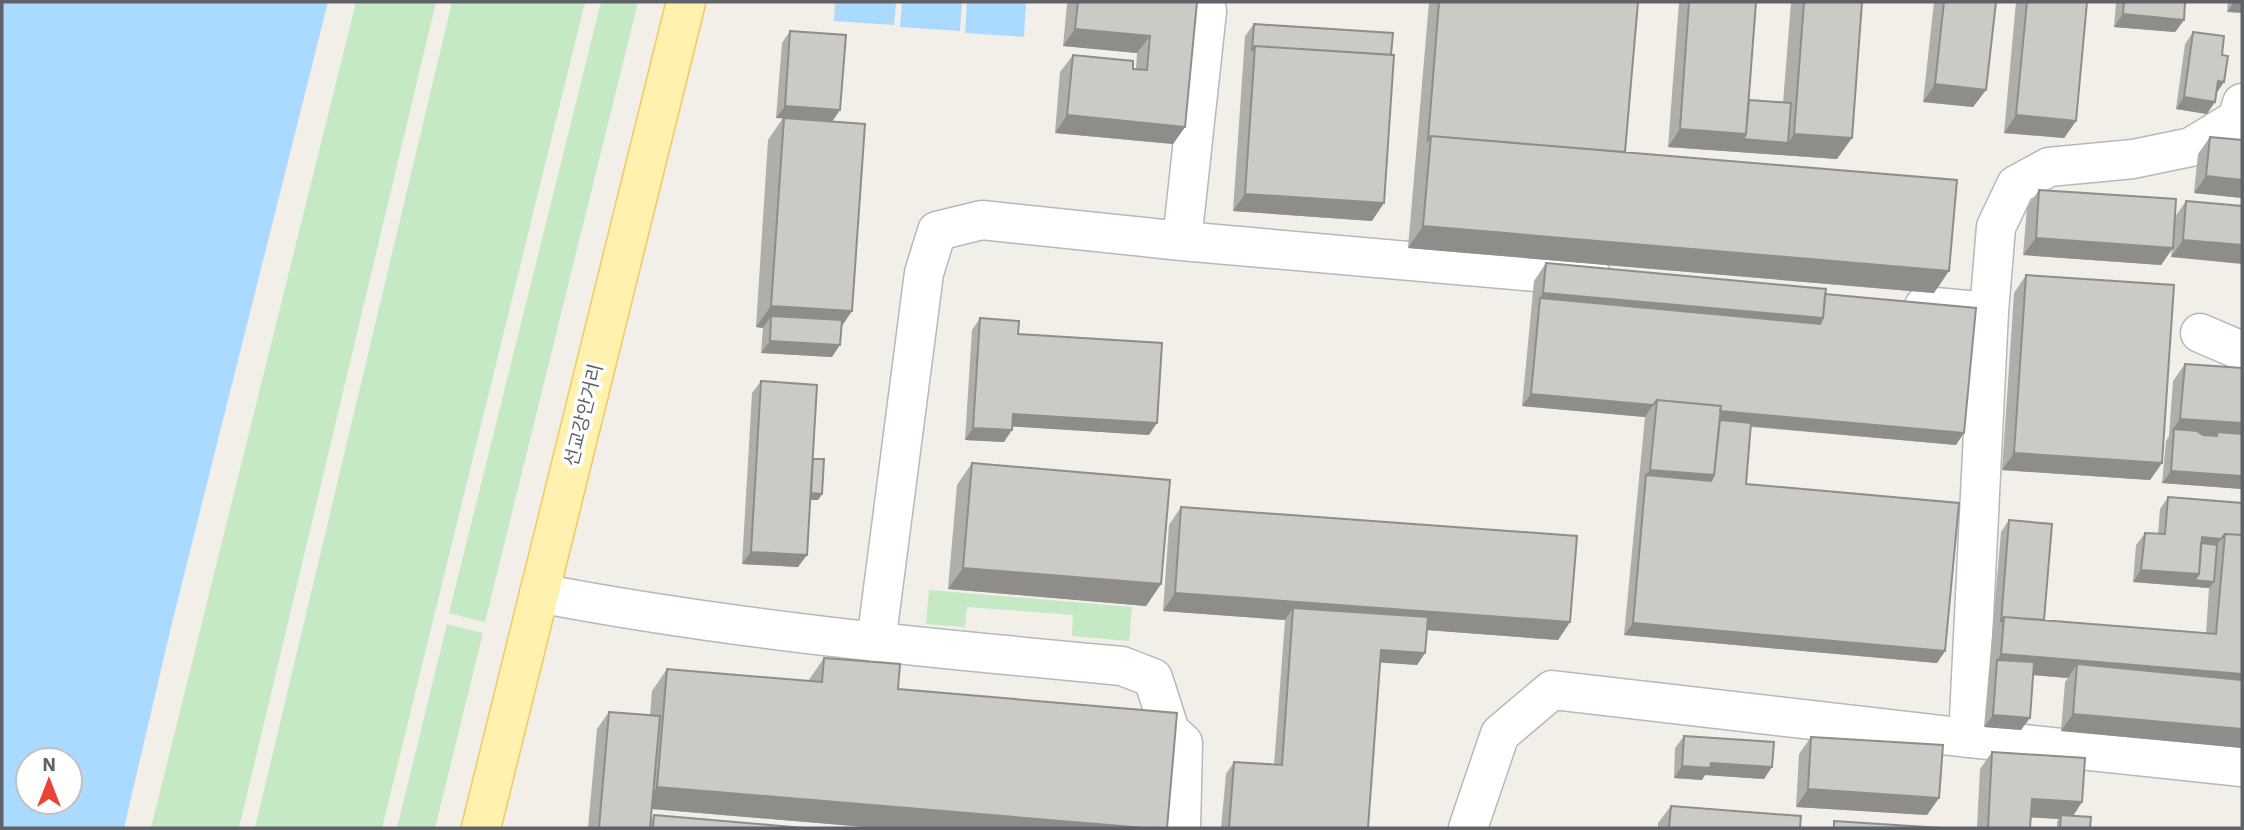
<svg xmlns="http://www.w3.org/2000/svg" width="2244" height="830" font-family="'IBM Plex Sans','Noto Sans KR',sans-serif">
<rect width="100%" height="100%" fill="#f1efe8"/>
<!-- green -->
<path fill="#c5e8c5" d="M 356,2 L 436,2 L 239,828 L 151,828 Z
M 452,2 L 585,2 L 382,828 L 255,828 Z
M 601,2 L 638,2 L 485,622 L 449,613 Z
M 929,590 L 1132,607 L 1129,641 L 1072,636 L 1073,615 L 967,607 L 965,627 L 926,624 Z
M 447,624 L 483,633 L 435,828 L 397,828 Z"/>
<!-- water -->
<path fill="#aadaff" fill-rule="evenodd" d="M 2,2 L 328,2 L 172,623 L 124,828 L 2,828 ZM 28,760 L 70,760 L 70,802 L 28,802 Z
M 835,2 L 896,2 L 894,25 L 834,21 Z
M 902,2 L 962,2 L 960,31 L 900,27 Z
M 967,2 L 1026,2 L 1024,37 L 965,33 Z"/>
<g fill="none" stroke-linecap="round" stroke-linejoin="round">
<defs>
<path id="minor" d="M 1162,2 L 1207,11 L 1182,241
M 1924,306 L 1989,312
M 2200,333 L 2242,351
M 539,593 C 732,630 927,648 1122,666 L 1153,678 L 1170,731 L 1183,743 L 1181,828
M 876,643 L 924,273 L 937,231 L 982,220 L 1182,241 L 1592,277
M 1968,738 L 1989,312 L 1996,227 L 2016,185 L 2049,167 L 2133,159 L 2191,147 L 2237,119 L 2242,103
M 1468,828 L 1500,734 L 1552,690 L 1968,738 L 2242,767"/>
<path id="major" d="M 481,828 L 686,2"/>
</defs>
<!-- minor casing -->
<use href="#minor" stroke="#b5b8bc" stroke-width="41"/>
<!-- major casing -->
<use href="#major" stroke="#f2c960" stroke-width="41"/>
<!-- minor -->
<use href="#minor" stroke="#fff" stroke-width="38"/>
<!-- major -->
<use href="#major" stroke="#fff2af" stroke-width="38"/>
</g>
<!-- wall -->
<path fill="#afaea9" d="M 1069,2 L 1197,2 L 1185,127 L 1173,144 L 1055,133 L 1060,72 L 1073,55 L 1136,69 L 1137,53 L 1063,46 L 1067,4 Z
M 1429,2 L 1638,2 L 1625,152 L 1934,293 L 1408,248 Z
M 1679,2 L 1756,2 L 1749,100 L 1783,103 L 1791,2 L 1862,2 L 1837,159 L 1668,147 Z
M 1934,2 L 1996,2 L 1986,90 L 1973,107 L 1923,102 Z
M 2016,2 L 2087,2 L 2076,121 L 2064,138 L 2004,133 Z
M 2118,2 L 2185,2 L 2184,20 L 2175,32 L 2114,27 L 2116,3 Z
M 2228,2 L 2242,2 L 2227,12 Z
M 1254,24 L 1372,221 L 1233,211 L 1245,36 Z
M 790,31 L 832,121 L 852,311 L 841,327 L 832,357 L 761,353 L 763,328 L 756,327 L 768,140 L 783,118 L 776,118 L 782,43 Z
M 2193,32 L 2222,55 L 2216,93 L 2207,114 L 2176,109 L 2185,44 Z
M 2210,137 L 2242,140 L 2242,198 L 2194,193 L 2198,154 Z
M 2039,190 L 2175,217 L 2186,201 L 2242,206 L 2171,257 L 2172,249 L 2161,265 L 2023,255 L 2027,207 Z
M 1546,263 L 1825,294 L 1956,445 L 1751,427 L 1746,484 L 1945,651 L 1937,663 L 1624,635 L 1645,417 L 1522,406 L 1534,281 Z
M 2026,275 L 2162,463 L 2150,480 L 2002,470 L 2014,293 Z
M 980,318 L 1018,334 L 1149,435 L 1012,426 L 1004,442 L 965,440 L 972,330 Z
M 2185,364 L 2242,368 L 2242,489 L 2162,483 L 2166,441 L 2169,436 L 2173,381 Z
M 761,381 L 813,459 L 822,494 L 818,500 L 810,500 L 798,567 L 742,564 L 752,393 Z
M 972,463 L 1161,584 L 1146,606 L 948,589 L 957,485 Z
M 2168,497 L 2242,503 L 2242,748 L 2061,731 L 2065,682 L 2068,678 L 2033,675 L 2021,730 L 1984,727 L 2001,532 L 2009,520 L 2044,620 L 2206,634 L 2209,588 L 2133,582 L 2136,545 L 2145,533 L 2158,534 L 2160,509 Z
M 1181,507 L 1570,622 L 1558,640 L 1427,630 L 1425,653 L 1417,665 L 1380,662 L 1368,828 L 1221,828 L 1226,774 L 1234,762 L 1274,765 L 1285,620 L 1163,611 L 1169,525 Z
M 824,658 L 898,689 L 1167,828 L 877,828 L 652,809 L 651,820 L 654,815 L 804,828 L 588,828 L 597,729 L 609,712 L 650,715 L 652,691 L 667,669 L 808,681 Z
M 1684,736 L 1764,779 L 1705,775 L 1702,780 L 1674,778 L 1675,748 Z
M 1811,737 L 1939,798 L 1927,815 L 1796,807 L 1799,754 Z
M 1992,752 L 2082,802 L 2073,816 L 2090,828 L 2057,828 L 2057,821 L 2059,819 L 2031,817 L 2030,828 L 1977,828 L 1980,769 Z
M 1671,806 L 1800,828 L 1658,828 L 1658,823 Z"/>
<!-- shaded-wall -->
<path fill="#8f8d8a" d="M 2234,2 L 2242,2 L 2242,13 L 2227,12 Z
M 2123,14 L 2184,20 L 2175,32 L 2114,27 Z
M 1075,29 L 1150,36 L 1137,53 L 1063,46 Z
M 2218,81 L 2224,82 L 2216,94 Z
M 1935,84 L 1986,90 L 1973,107 L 1923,102 Z
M 2184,97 L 2215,102 L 2207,114 L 2176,109 Z
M 785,106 L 840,110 L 832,122 L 776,118 Z
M 1067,115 L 1185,127 L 1173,144 L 1055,133 Z
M 2016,115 L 2076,121 L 2064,138 L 2004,133 Z
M 1680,129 L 1746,134 L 1788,143 L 1794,134 L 1852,138 L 1837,159 L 1668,147 Z
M 2206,176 L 2242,180 L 2242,198 L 2194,193 Z
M 1245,194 L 1384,203 L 1372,221 L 1233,211 Z
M 1423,226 L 1949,271 L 1934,293 L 1408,248 Z
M 2036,238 L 2173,248 L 2161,265 L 2023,255 Z
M 2183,240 L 2242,245 L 2242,264 L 2171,257 Z
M 1543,293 L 1823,318 L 1811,336 L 1540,298 Z
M 771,306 L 852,311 L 837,333 L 771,316 L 763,328 L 756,327 Z
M 770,341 L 840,345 L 832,357 L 761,353 Z
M 1531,394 L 1653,405 L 1645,417 L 1522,406 Z
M 1656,405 L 1964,433 L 1956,445 L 1716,423 Z
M 1013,414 L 1157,423 L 1149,435 L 1004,426 Z
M 2180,419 L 2242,423 L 2242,441 L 2217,436 L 2218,432 L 2213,439 L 2174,429 L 2168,436 Z
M 973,428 L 1012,430 L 1004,442 L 965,440 Z
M 2014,453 L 2162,463 L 2150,480 L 2002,470 Z
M 1650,470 L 1714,475 L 1702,493 L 1646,475 Z
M 2171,471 L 2242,476 L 2242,489 L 2162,483 Z
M 807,493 L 822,494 L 818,500 L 802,499 Z
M 2202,537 L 2221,539 L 2213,551 L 2197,550 Z
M 751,552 L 807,555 L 798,567 L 742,564 Z
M 963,568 L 1161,584 L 1146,606 L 948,589 Z
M 2141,570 L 2199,574 L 2214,582 L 2209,588 L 2133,582 Z
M 1175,593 L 1570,622 L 1558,640 L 1292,620 L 1293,608 L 1285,620 L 1163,611 Z
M 1633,623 L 1945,651 L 1937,663 L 1624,635 Z
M 1381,650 L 1425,653 L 1417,665 L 1372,662 Z
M 2001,654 L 2242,674 L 2242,692 L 2077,664 L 2068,678 L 1996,672 L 1997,660 Z
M 2073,714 L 2242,729 L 2242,748 L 2061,731 Z
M 1993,715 L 2030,718 L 2021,730 L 1984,727 Z
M 1711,763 L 1772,767 L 1764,779 L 1705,775 L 1702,780 L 1674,778 L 1682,766 Z
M 657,787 L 1145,828 L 877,828 L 641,808 Z
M 1808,789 L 1939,798 L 1927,815 L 1796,807 Z
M 2032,799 L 2082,802 L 2070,820 L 2061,815 L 2059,819 L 2020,817 Z"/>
<!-- building -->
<path fill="#cccac5" stroke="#8f8d8a" stroke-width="2" d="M 1078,2 L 1197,2 L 1185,127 L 1067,115 L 1073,55 L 1133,61 L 1133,69 L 1147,70 L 1150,36 L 1075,29 Z
M 1439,2 L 1638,2 L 1625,152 L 1431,136 L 1428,140 Z
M 1689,2 L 1756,2 L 1746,134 L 1680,129 Z
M 1804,2 L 1862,2 L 1852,138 L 1794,134 Z
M 1944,2 L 1996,2 L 1986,90 L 1935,84 Z
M 2027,2 L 2087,2 L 2076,121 L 2016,115 Z
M 2124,2 L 2185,2 L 2184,20 L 2123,14 Z
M 1254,24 L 1393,33 L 1391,55 L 1255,46 L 1252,51 Z
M 790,31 L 846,35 L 840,110 L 785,106 Z
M 2193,32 L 2224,36 L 2222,55 L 2228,56 L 2224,82 L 2218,81 L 2215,102 L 2184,97 Z
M 1255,46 L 1394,55 L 1384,203 L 1245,194 Z
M 1749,100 L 1791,103 L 1788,143 L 1743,139 L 1746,134 Z
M 784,118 L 865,124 L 852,311 L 771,306 Z
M 1431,136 L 1957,180 L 1949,271 L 1423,226 Z
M 2210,137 L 2242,140 L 2242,180 L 2206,176 Z
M 2039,190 L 2176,199 L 2173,248 L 2036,238 Z
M 2186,201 L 2242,206 L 2242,245 L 2183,240 Z
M 1546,263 L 1826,289 L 1823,318 L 1543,293 Z
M 2026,275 L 2174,285 L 2162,463 L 2014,453 Z
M 1825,294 L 1976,308 L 1964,433 L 1720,411 L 1721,406 L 1657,400 L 1653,405 L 1531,394 L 1540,298 L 1820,324 L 1823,318 Z
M 771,316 L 842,320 L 840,345 L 770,341 Z
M 980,318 L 1019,321 L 1018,334 L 1162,343 L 1157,423 L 1013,414 L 1012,430 L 973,428 Z
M 2185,364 L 2242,368 L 2242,423 L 2180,419 Z
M 761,381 L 817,385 L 807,555 L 751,552 Z
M 1657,400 L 1721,406 L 1714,475 L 1650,470 Z
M 1720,420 L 1751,423 L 1746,484 L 1959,503 L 1945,651 L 1633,623 L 1646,475 L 1711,481 L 1714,475 Z
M 2174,429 L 2197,431 L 2203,435 L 2217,436 L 2218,432 L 2242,434 L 2242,476 L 2171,471 Z
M 813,459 L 824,459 L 822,494 L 811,493 Z
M 972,463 L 1170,480 L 1161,584 L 963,568 Z
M 2168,497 L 2242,503 L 2242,535 L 2225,534 L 2221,539 L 2202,537 L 2199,574 L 2141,570 L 2145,533 L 2165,534 Z
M 1181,507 L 1577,536 L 1570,622 L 1175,593 Z
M 2009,520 L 2052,524 L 2044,620 L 2004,617 L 2001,622 Z
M 2225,534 L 2242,535 L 2242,674 L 2001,654 L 2004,617 L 2216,634 Z
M 2201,543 L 2217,545 L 2214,582 L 2194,580 L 2199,574 Z
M 1293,608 L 1428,617 L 1425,653 L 1381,650 L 1368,828 L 1229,828 L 1234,762 L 1282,765 Z
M 824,658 L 900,664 L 898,689 L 1177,713 L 1167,828 L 1145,828 L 657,787 L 667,669 L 822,682 Z
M 1997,660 L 2034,662 L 2030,718 L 1993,715 Z
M 2077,664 L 2242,680 L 2242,729 L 2073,714 Z
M 609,712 L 660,716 L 650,828 L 599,828 Z
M 1684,736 L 1774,742 L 1772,767 L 1711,763 L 1710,768 L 1682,766 Z
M 1811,737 L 1943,745 L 1939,798 L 1808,789 Z
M 1992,752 L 2085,758 L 2082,802 L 2032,799 L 2030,828 L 1988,828 Z
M 1671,806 L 1801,816 L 1800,828 L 1669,828 Z
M 654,815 L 804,828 L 653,828 Z
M 2061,815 L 2091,817 L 2090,828 L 2060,828 Z
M 1834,821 L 1942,828 L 1834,828 Z"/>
<g text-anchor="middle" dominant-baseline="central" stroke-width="7" stroke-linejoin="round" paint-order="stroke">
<!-- street labels -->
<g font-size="19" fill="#5f6368" stroke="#fff">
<text transform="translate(583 415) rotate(-76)">선교강안거리</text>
</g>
</g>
<!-- border -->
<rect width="2244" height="830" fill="none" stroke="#5f6368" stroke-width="7"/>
<!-- north arrow -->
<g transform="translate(49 781)"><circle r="33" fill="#ffffff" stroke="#bfc1c3" stroke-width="2"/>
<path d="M0-5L12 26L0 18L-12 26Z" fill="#ea4335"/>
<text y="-10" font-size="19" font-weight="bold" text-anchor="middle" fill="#5f6368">N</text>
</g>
</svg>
